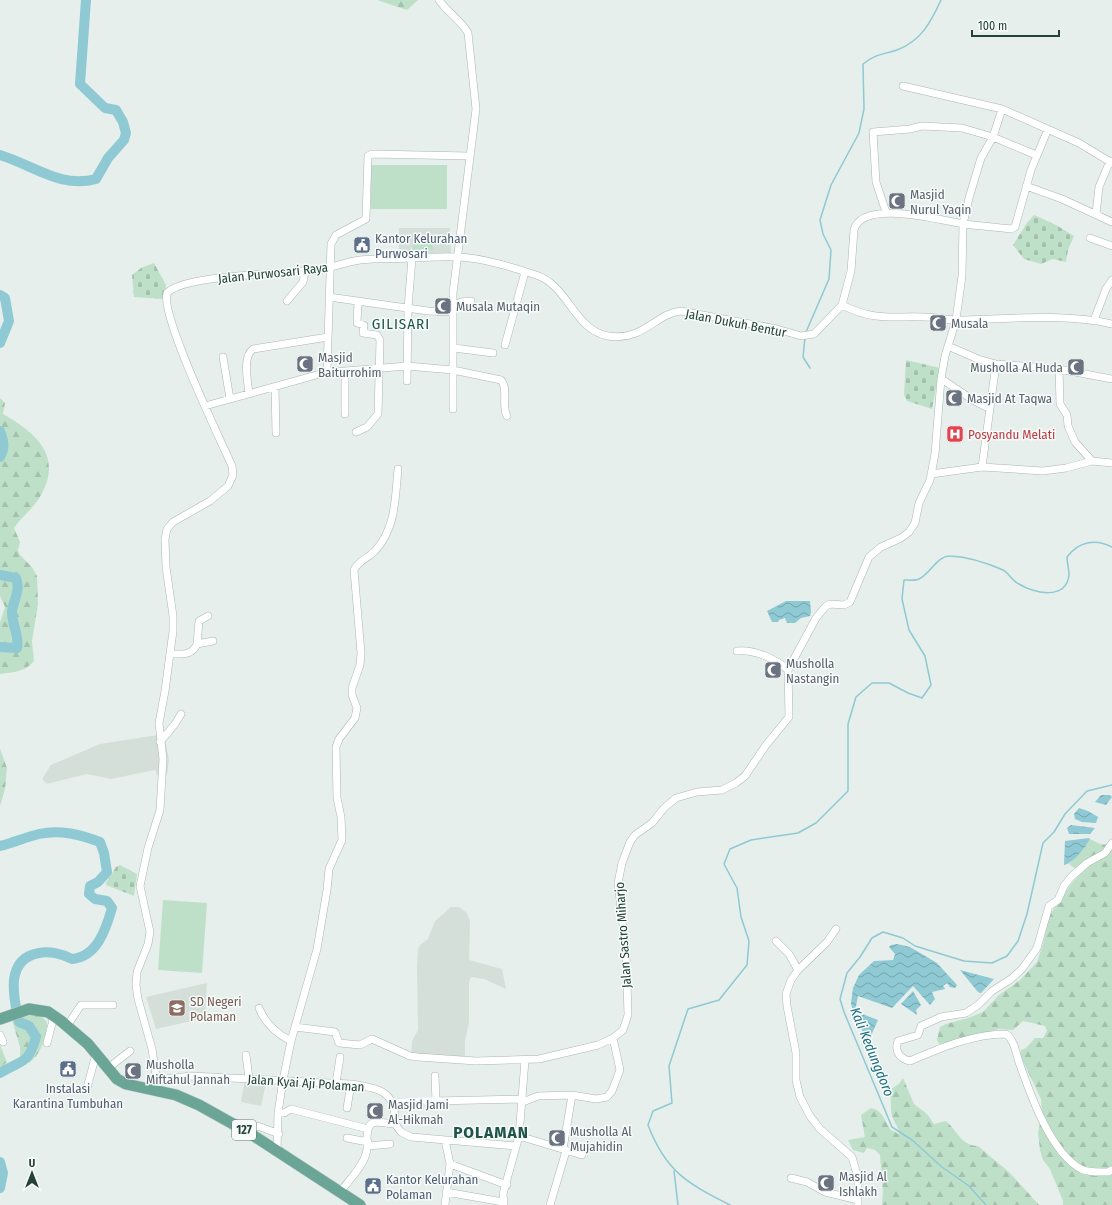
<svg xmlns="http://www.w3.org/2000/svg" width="1112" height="1205" font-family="'Fira Sans Condensed',sans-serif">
<defs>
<pattern id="forest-firs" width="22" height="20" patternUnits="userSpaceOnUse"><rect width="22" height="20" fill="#bfe0c8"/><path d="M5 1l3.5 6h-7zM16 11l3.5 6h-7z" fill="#a4c1ad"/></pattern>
<pattern id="cemetery-stones" width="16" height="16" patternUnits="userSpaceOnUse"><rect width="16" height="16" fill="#bfe0c8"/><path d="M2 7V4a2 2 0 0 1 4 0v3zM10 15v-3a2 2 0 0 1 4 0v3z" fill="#a4c1ad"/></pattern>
<pattern id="water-waves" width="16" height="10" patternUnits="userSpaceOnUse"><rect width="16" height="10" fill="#8ec9d4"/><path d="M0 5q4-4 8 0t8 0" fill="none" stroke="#74a5ad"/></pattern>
</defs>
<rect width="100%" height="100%" fill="#e6efeb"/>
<!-- built -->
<path fill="#d4dfda" d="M 399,228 L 450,228 L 451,255 L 399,255 Z
M 164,734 L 169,760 L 167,775 L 158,777 L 155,770 L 111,779 L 87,774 L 47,784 L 42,779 L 51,765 L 100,744 Z
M 451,907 L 459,907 L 467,913 L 470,922 L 469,960 L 502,969 L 506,989 L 484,979 L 471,977 L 469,982 L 469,1022 L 465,1041 L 465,1059 L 411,1056 L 412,1041 L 418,1030 L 417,966 L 418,950 L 420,945 L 428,939 L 435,921 Z
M 207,983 L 205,1018 L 156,1029 L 146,997 Z
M 245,1079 L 266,1083 L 261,1106 L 241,1102 Z"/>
<!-- forest -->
<path fill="url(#forest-firs)" d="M 377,0 L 418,0 L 407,10 Z
M 0,398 L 5,403 L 3,414 C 38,434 65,458 38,500 C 31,510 21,518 14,528 L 20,542 L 18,550 L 20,555 L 32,567 L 37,576 L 38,604 L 32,641 L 34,661 C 25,672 13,672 0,674 L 0,622 L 5,607 L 0,596 Z
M 0,749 L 7,768 L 5,789 L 0,806 Z
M 1090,839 L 1100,844 L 1112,845 L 1112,1205 L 1063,1205 L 1063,1201 L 1050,1169 L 1043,1160 L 1040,1150 L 1038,1133 L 1042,1113 L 1041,1099 L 1020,1055 L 1021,1050 L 1026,1048 L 1035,1038 L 1043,1038 L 1047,1031 L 1045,1026 L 1023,1021 L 1013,1030 L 998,1029 L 953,1043 L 939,1044 L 937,1040 L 940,1027 L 946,1024 L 968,1018 L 983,1012 L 999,995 L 1020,980 L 1037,962 L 1043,944 L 1049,916 L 1068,888 L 1081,873 L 1069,864 Z
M 38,1013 L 47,1022 C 46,1038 42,1053 29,1063 L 20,1055 L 20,1047 L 12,1020 Z
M 0,1045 L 7,1062 L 0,1068 Z
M 903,1078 L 914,1104 L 927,1114 L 934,1124 L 946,1121 C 957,1130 961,1146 978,1146 L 1010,1173 L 1039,1205 L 882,1205 L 883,1192 L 880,1155 L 875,1150 L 867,1148 L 864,1153 L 853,1150 L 848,1140 L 865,1137 L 861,1115 L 871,1108 C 883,1110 885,1122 891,1130 L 899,1134 C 899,1127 894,1123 892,1116 C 890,1107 892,1099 889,1090 L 899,1084 Z"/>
<!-- cemetery -->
<path fill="url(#cemetery-stones)" d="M 1034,215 L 1056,225 L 1074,236 L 1068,250 L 1066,262 L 1053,259 L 1041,264 L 1024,259 L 1013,245 L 1027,223 Z
M 154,263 L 166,285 L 164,299 L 134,297 L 132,275 L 141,268 Z
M 906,360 L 940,368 L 932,409 L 907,401 L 904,395 Z
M 120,865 L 137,874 L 134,896 L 106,885 L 106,883 L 116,867 Z"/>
<!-- park -->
<path fill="#bfe0c8" d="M 371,165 L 447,165 L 447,209 L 371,209 Z
M 413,240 L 432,240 L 433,250 L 413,250 Z
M 163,900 L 207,903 L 202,973 L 158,970 Z"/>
<!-- water -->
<path fill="url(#water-waves)" d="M 786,601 L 810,601 L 811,612 L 810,616 L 801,618 L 795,623 L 787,623 L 785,618 L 779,620 L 778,622 L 772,622 L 767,611 Z
M 1101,795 L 1110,795 L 1112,797 L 1106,805 L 1095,802 Z
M 1079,808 L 1088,811 L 1098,817 L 1096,823 L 1082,822 L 1075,819 L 1074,814 Z
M 1071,825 L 1095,828 L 1090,834 L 1069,834 L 1067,828 Z
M 1089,838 L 1090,839 C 1085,847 1074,863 1064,865 L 1065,841 Z
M 897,944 L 910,947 L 937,963 L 957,985 L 955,988 L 950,987 L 947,983 L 943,986 L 945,989 L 932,992 L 935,999 L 930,1005 L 913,986 L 892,1008 L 858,996 L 854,1016 L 851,1003 L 853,988 L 859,975 L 874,961 L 893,960 L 895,954 L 889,947 L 891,945 Z
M 960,970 L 994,979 L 981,993 L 978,992 Z
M 913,991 L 921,1005 L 916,1010 L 917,1015 L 901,1004 Z
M 860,1013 L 878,1020 L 870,1038 L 867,1039 L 858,1023 Z"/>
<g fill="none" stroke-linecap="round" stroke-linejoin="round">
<!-- stream -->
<path stroke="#8ec9d4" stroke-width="1.5" d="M 806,332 L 829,279 L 831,250 L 823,234 L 820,220 L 831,185 L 859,133 L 864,109 L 863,64 C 877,53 882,55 897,50 C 921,41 931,22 941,0
M 805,337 L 803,357 L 810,368
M 674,1171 L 678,1205
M 730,1205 C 687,1183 666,1172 648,1125 L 653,1111 L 672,1103 L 669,1066 L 688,1009 L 719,1000 L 747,965 L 749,941 L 741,917 L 737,888 L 724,864 L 730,849 L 751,840 L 798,833 L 816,823 L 848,791 L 848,724 L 856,697 L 872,683 L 889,683 L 908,693 L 922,698 L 931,685 L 925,656 L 909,630 L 902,599 L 904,580 C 908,580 915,581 919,579 C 930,574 938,555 950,556 C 969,557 985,562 1003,570 C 1009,573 1012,581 1019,584 C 1033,593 1066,601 1069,575 C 1069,569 1067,562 1067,557 C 1078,542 1095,538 1112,547
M 986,1205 L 969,1186 L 942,1167 L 912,1140 L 892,1127 L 844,1012 L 840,999 L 847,973 L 860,957 L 872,938 L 883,932 L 903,938 L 915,946 L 964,961 L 992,963 L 1007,956 L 1018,941 L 1027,914 L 1043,843 L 1054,832 L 1065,814 L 1087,791 L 1112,785"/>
<!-- river -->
<path stroke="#8ec9d4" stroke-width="10" d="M 0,155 C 33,165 61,189 96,179 L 108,158 L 124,140 L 126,133 L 123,122 L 116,110 L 105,108 L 80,84 L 86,0
M 0,295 L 5,298 L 9,321 L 0,343
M 0,431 C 4,441 5,448 0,457
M 0,575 L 16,578 C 21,590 14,598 12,611 C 11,624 20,635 17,648 L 0,647
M 0,846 C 13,843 26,837 39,834 C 60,829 81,835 100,842 L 104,853 L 107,872 L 98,882 L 90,886 L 89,894 L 95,899 L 107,901 L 112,908 C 106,929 97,957 72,959 C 63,954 50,951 39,953 C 5,959 13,996 19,1022 L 29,1026 L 36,1037 C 28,1065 23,1059 0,1073
M 0,1162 L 3,1173 L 0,1188"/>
<defs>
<path id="minor" d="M 439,0 C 447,12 461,20 468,33 L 476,109 L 453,293 L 453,409
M 903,86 L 1002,109 L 1079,143 L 1112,163
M 1026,186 L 1062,199 L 1112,222
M 886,212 L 876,182 L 873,132 L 910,129 L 922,126 L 962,128 L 993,137 L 1036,155
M 1096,214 L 1099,187 L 1110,161
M 1090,238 L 1112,246
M 329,297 L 428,311 L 452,312
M 287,301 L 303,282 L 305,271
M 842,305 C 874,321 890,316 924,317 C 936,317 946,320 958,320 C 1005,319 1066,313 1112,324
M 452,306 L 461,302 L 471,301
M 1094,320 L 1106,289 L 1112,280
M 505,345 L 525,272
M 948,346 L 978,359 L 996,364 L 1059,369 L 1112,379
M 454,348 L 493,353
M 223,357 L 230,399
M 1059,369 L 1060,404 L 1067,415 L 1068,426 L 1075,442 L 1092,461
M 345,371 L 345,414
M 327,372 L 331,244 L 336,235 L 366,219 L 368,156 L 372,154 L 469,156
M 941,379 C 957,388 972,402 989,408
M 407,381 L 408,308 L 412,258
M 275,387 L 276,433
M 249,394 C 248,382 242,357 253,349 L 328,337
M 205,406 L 327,372 L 345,371 L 407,366 L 453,370 L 501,380 C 509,389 501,406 507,416
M 356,432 L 367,427 L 378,414 L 380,340 L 377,335 L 363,333 L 364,325 L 357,323 L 358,302
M 982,467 L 996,364
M 931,474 L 982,467 L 1043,471 L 1066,468 L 1092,461 L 1112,463
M 197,644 L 199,621 L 208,616
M 737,651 C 754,649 776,659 788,670
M 170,654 C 182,654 192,656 197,644 L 213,641
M 160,742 L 175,724 L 181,714
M 1112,843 L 1105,853 L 1087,863 L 1071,877 L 1064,886 L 1058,900 L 1049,906 L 1037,948 L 1022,969 L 1011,979 L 992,991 L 978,1005 L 966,1013 L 941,1017 L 921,1026 L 918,1035 L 898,1041 C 894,1051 900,1059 910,1061 C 940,1048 973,1034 1006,1034 C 1015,1040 1016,1055 1020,1065 C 1031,1096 1051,1153 1081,1169 C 1089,1173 1100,1172 1108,1172 L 1112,1170
M 836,929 L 827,942 L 798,970 L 791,980 L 786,994 L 787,1006 L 796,1053 L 796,1080 L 800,1097 L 810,1116 L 820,1129 L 852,1157 L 858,1178 L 858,1205
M 776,941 L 789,954 L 798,970
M 259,1008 C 265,1023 277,1034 291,1041
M 67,1026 L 81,1005 L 113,1005
M 295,1027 L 335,1032 L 339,1043 L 360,1045 L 372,1039 L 410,1056 L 418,1057 L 476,1061 L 539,1059 L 598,1045 L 613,1038 L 623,1030 L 628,1015 L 626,951 L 618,883 L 622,863 L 630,842 L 635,835 L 652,823 L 664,808 L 676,798 L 697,792 L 722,790 L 736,783 L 745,776 L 766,745 L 789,717 L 788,670 L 816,618 L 826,606 L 830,604 L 844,605 L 850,602 L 869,557 L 881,547 L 901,538 L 909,532 L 915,523 L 919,503 L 930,480 L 935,454 L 941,379 L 945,356 L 956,320 L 962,276 L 963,224 L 969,198 L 981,158 L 993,137 L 1002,109
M 0,1035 L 3,1042
M 47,1043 L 54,1016
M 246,1055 L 249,1078
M 107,1069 L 130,1051
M 435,1076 L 436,1102
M 157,1080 L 191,1076 L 351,1084 C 381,1089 396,1091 395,1124
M 336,1083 L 340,1057
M 87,1088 L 96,1054
M 158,1090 L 152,1049 L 138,999 L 136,985 L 137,972 L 148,944 L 150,932 L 140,886 L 148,848 L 160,810 L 163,759 L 159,723 L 165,691 L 173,631 L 173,616 L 166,567 L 165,539 L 167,529 L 173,522 L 210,501 L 228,486 L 233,475 L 232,466 C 220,439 160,315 167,293 C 185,274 289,274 318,270 C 332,268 345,262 360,260 C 377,258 394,259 411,258 C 426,258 441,256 457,257 C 478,257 515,268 536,275 C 568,285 574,330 608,336 C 643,342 656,313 681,311 L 777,329 L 801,336 L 814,334 L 842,305 L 851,271 L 854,230 C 862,198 943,221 964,224 C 980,226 995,227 1011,229 L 1015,227 L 1031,170 L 1048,129
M 393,1102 L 523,1099
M 523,1102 L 538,1096 L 572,1095 L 596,1099 L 607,1097 L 612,1091 L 620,1070 L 613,1038
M 347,1108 L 351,1084
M 278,1113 L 284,1113 L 291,1109 L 368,1129
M 395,1124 L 401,1132 L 411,1137 L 516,1146
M 244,1131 L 258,1126 L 279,1134
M 519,1136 L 582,1155
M 347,1138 L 368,1142
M 445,1140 L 450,1164 L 445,1205
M 368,1146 L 390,1144
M 563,1149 L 572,1095
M 277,1152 L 278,1113 L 283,1080 L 291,1041 L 317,949 L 327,890 L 329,869 L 342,840 L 341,817 L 337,798 L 336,747 L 339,739 L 355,718 L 357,708 L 352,695 L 352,688 L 360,665 L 361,653 L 354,570 C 358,561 368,558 375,551 C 396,528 395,499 398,469
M 450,1164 L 507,1185
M 791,1178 L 807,1182 L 825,1192 L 858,1200
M 340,1192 C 348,1181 362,1168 366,1154 C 369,1146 364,1130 371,1124 C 375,1120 389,1124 395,1124
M 446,1192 L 503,1202
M 504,1205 L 503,1194 L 519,1136 L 525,1060
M 550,1205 L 566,1151"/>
<path id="primary" d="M 0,1019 L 29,1009 L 48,1012 L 61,1021 L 88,1044 L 117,1079 L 126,1084 L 176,1095 L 199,1105 L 251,1134 L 360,1205"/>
</defs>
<!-- minor casing -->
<use href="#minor" stroke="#a8b8b2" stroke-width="8"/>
<!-- primary casing -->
<use href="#primary" stroke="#c2cac8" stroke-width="12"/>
<!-- minor -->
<use href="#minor" stroke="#fff" stroke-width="7"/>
<!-- primary -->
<use href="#primary" stroke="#6aa596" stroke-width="11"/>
</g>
<!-- icons -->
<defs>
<symbol id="mosque-square" viewBox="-11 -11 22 22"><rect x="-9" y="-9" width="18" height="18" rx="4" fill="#6b7280" stroke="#f7fbf9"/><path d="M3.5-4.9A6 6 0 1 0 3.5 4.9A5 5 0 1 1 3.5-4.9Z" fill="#fff"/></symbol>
<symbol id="civic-square" viewBox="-11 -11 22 22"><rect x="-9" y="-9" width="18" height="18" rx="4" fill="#5c6f8a" stroke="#f7fbf9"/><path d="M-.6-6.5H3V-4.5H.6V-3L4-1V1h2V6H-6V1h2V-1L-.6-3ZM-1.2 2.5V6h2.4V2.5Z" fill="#fff"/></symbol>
<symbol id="hospital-square" viewBox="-11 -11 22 22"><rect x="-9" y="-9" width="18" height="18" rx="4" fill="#e0444e" stroke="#f7fbf9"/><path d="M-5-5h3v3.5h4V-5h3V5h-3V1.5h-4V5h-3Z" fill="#fff"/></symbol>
<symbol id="school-square" viewBox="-11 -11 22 22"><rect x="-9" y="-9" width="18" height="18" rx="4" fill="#8d6e63" stroke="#f7fbf9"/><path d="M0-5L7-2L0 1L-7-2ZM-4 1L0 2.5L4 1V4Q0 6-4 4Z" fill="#fff"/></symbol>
</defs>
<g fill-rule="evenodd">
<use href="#mosque-square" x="887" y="191" width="20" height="20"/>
<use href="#civic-square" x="352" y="235" width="20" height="20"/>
<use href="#mosque-square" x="433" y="296" width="20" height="20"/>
<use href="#mosque-square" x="928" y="313" width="20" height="20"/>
<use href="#mosque-square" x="295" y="354" width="20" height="20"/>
<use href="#mosque-square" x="1066" y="357" width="20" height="20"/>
<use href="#mosque-square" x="944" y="388" width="20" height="20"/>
<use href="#hospital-square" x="945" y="424" width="20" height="20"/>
<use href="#mosque-square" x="763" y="660" width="20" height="20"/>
<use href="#school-square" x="167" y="998" width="20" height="20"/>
<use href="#civic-square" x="58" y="1059" width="20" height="20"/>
<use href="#mosque-square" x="123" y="1061" width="20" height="20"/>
<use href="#mosque-square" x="365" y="1101" width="20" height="20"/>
<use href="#mosque-square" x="547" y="1128" width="20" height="20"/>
<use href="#mosque-square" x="816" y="1173" width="20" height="20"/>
<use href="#civic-square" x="363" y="1176" width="20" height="20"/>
</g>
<g text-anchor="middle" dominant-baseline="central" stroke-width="3" stroke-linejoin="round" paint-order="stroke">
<!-- shield labels -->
<rect fill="#f7fbf9" stroke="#637a73" stroke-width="1" x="232" y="1120" width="24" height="20" rx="3"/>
<g font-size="12" font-weight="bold" fill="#24423a">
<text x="244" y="1130">127</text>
</g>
<!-- worship labels -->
<g font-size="13" fill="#5b616d" stroke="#f7fbf9" text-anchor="start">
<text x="910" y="194">Masjid<tspan x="910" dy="15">Nurul Yaqin</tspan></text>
<text x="456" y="306">Musala Mutaqin</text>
<text x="951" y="323">Musala</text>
<text x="318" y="357">Masjid<tspan x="318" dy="15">Baiturrohim</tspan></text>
<text x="1063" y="367" text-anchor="end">Musholla Al Huda</text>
<text x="967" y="398">Masjid At Taqwa</text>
<text x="786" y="663">Musholla<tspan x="786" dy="15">Nastangin</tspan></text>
<text x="146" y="1064">Musholla<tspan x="146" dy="15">Miftahul Jannah</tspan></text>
<text x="388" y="1104">Masjid Jami<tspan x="388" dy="15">Al-Hikmah</tspan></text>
<text x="570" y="1131">Musholla Al<tspan x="570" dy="15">Mujahidin</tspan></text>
<text x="839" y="1176">Masjid Al<tspan x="839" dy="15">Ishlakh</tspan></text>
</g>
<!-- service labels -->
<g font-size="13" fill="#4e5e75" stroke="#f7fbf9" text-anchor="start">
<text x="375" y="238">Kantor Kelurahan<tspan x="375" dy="15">Purwosari</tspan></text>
<text x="68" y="1088" text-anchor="middle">Instalasi<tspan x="68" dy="15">Karantina Tumbuhan</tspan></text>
<text x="386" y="1179">Kantor Kelurahan<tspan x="386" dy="15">Polaman</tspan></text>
</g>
<!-- street labels -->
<g font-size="13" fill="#24423a" stroke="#f7fbf9">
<text transform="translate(273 273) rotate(-6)">Jalan Purwosari Raya</text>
<text transform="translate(736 323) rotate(11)">Jalan Dukuh Bentur</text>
<text transform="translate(623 935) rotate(-94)">Jalan Sastro Miharjo</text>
<text transform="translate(306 1083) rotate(4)">Jalan Kyai Aji Polaman</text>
</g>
<!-- health labels -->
<g font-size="13" fill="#be3a42" stroke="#f7fbf9" text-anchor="start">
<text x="968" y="434">Posyandu Melati</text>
</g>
<!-- education labels -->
<g font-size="13" fill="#785e54" stroke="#f7fbf9" text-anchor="start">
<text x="190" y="1001">SD Negeri<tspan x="190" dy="15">Polaman</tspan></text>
</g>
<!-- water labels -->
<g font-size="14" font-style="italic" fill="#1c6f80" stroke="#f7fbf9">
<text transform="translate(872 1052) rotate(68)">Kali Kedungdoro</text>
</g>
<!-- quarter labels -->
<g font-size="15" letter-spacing="1" fill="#1f5548" stroke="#f7fbf9">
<text x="401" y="324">GILISARI</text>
</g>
<!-- district labels -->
<g font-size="17" font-weight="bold" letter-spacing="1" fill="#1f5548" stroke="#f7fbf9">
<text x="491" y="1132">POLAMAN</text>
</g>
</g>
<!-- north arrow -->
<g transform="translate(32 1173)" stroke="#f7fbf9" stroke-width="3" paint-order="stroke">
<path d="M0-3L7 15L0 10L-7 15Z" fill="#24423a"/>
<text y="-6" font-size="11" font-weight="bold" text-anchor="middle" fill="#24423a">U</text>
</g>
<!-- scale -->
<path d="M972 30v6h87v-6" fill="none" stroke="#24423a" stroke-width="2"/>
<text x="978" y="30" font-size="12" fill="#24423a" stroke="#f7fbf9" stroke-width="3" paint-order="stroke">100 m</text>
</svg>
